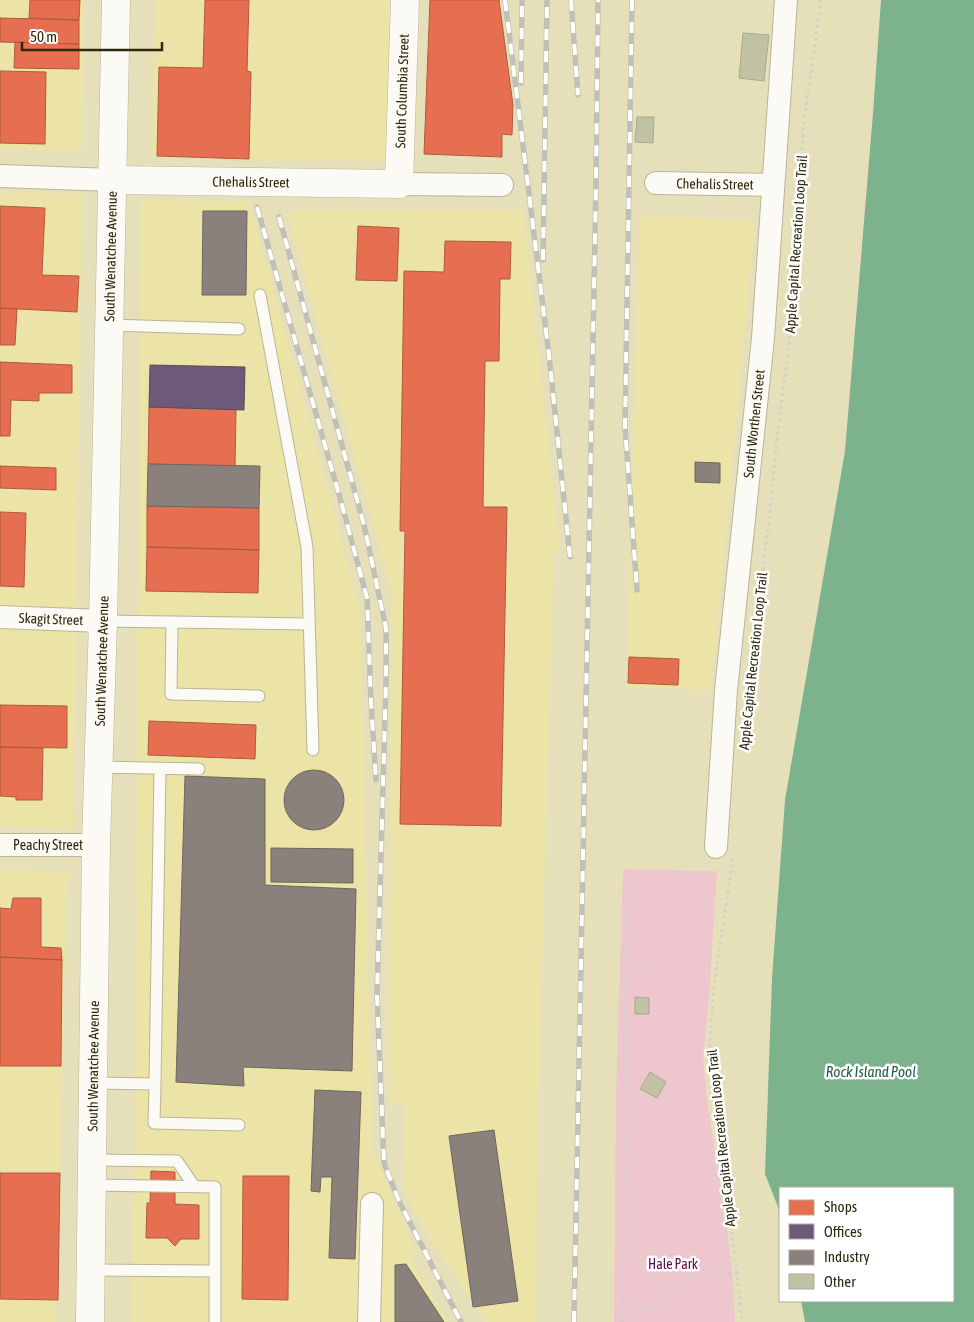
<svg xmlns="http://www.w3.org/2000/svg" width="974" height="1322" font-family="'Asap Condensed',sans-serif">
<rect width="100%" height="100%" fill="#e6e0ba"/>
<!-- built -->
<path fill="#ece3a7" d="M 0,0 L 83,0 L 82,151 L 0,149 Z
M 155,0 L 395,0 L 391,161 L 152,156 Z
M 0,193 L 82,193 L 73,829 L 0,826 Z
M 141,200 L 250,202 L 360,611 L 372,1147 L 416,1252 L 410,1258 L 447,1322 L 131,1322 L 135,1151 Z
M 523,209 L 560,554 L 554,554 L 538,1101 L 536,1322 L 486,1322 L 431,1240 L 406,1194 L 405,1105 L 390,1104 L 391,588 L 287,211 Z
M 640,215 L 755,221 L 711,690 L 627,687 Z
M 0,869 L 67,873 L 56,1322 L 0,1322 Z"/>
<!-- green -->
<path fill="#edc7cd" d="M 623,869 L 717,871 L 709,1000 L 703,1058 L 707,1099 L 722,1196 L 732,1265 L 735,1322 L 614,1322 L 616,1095 Z"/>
<!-- water -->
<path fill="#7cb28c" d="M 881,0 L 974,0 L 974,1322 L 805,1322 L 801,1301 L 953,1301 L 953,1188 L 780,1188 L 780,1212 L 765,1174 L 772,978 L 785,800 L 845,451 L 873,113 Z"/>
<!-- shops -->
<path fill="#e76f51" stroke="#b05a3d" d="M 30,0 L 80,0 L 79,20 L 29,18 Z
M 205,0 L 249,0 L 247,71 L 251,72 L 249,159 L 157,156 L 159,67 L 203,68 Z
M 430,0 L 499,0 L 513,105 L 512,135 L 502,134 L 502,157 L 424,154 Z
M 0,18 L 79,20 L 79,44 L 0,42 Z
M 15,42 L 79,44 L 79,69 L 14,68 Z
M 0,71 L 46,72 L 45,144 L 0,143 Z
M 0,206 L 45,208 L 42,275 L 79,276 L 77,312 L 0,308 Z
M 358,226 L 399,228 L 397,281 L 356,280 Z
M 445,241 L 511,242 L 510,279 L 500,279 L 499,361 L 485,361 L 483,507 L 507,507 L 501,826 L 400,824 L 405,531 L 400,531 L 404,271 L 444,272 Z
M 0,308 L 17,309 L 15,345 L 0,345 Z
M 0,362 L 72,365 L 72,393 L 39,393 L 39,401 L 11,400 L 10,436 L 0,436 Z
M 149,407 L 236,409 L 235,466 L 148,464 Z
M 0,466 L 56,468 L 56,490 L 0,488 Z
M 147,506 L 259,508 L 259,550 L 147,547 Z
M 0,512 L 26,513 L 24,587 L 0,586 Z
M 147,547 L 259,550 L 258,593 L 146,591 Z
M 629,657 L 679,659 L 678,685 L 628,683 Z
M 0,705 L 67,706 L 67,748 L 0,747 Z
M 149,721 L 256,725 L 255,759 L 148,755 Z
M 0,747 L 43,748 L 42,800 L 16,800 L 16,797 L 0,796 Z
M 13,898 L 41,898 L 41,947 L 61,948 L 62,960 L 0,957 L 0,908 L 11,909 Z
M 0,957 L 62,960 L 61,1066 L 0,1066 Z
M 151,1171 L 175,1172 L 175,1204 L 199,1205 L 199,1239 L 181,1239 L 175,1246 L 167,1238 L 146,1238 L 147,1203 L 150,1203 Z
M 0,1173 L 60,1173 L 58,1300 L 0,1299 Z
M 243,1176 L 289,1176 L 288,1300 L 242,1299 Z"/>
<!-- offices -->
<path fill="#6d597a" stroke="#5a4b59" d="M 150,365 L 245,367 L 244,410 L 149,407 Z"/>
<!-- industry -->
<path fill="#8a817c" stroke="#6e675b" d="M 203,211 L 247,211 L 246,295 L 202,295 Z
M 695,462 L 720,463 L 720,483 L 695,482 Z
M 148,464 L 260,466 L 259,508 L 147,506 Z
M284 800a30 30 0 1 1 60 0a30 30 0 1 1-60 0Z
M 185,776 L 265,779 L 265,885 L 356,889 L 352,1071 L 243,1067 L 244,1086 L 176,1082 Z
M 271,848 L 353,849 L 353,883 L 271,882 Z
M 315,1090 L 361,1092 L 355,1259 L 329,1258 L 332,1177 L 321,1177 L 320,1192 L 311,1191 Z
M 494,1130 L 518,1301 L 473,1307 L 449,1136 Z
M 406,1264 L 444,1322 L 395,1322 L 395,1265 Z"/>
<!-- building -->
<path fill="#c1c2a4" stroke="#a9aa8c" d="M 743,33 L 769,35 L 764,81 L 739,78 Z
M 637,117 L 654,117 L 653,143 L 635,142 Z
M 635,997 L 649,998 L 649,1014 L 635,1014 Z
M 650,1072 L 666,1082 L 657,1098 L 640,1089 Z"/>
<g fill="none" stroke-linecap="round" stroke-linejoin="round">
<defs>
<path id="service" d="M 260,295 L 307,547 L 313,750
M 109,325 L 239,329
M 103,621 L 309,624
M 172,622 L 171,694 L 259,696
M 98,767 L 199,769
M 93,1083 L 155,1084 L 160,768
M 155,1084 L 154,1123 L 239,1125
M 92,1160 L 177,1161 L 194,1186
M 91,1185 L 215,1187 L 215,1271
M 90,1270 L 215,1271 L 215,1322"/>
<g id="minor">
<path d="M 0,176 L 113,180"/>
<path id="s1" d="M 656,183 L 773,185"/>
<path d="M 399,184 L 502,185"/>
<path id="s2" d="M 0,617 L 103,621"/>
<path id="s3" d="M 0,845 L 96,845"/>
<path id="s4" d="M 716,847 L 726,690 L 763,338 L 786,0"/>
<path d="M 369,1322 L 372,1204"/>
</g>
<g id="tertiary">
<path id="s5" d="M 113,180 L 399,184 L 405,0"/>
</g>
<g id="primary">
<path id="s6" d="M 90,1322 L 96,845 L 103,621 L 116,0"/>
</g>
</defs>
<!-- service casing -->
<use href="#service" stroke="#b9b596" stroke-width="13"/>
<!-- minor casing -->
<use href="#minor" stroke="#b9b596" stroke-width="24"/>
<!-- tertiary casing -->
<use href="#tertiary" stroke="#b9b596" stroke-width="29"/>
<!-- primary casing -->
<use href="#primary" stroke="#b9b596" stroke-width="29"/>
<!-- path -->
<path stroke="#d2d1c5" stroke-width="3" stroke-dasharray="2.5 4" stroke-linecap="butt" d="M 745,745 L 755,634 L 771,503 L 778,430 L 789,345 L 798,255 L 798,184 L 805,115 L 821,0
M 733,858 L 714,985 L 709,1058 L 722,1167 L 737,1273 L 742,1322
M 627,967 L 628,888
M 622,1297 C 635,1304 660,1319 670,1299 C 673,1293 673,1286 680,1282 C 690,1276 724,1274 737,1273
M 622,1322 L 626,982 L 627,967 L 656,968"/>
<!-- service -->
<use href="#service" stroke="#fbfaf5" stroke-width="11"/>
<!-- minor -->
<use href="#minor" stroke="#fbfaf5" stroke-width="22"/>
<!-- tertiary -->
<use href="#tertiary" stroke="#fbfaf5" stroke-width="28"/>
<!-- primary -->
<use href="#primary" stroke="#fbfaf5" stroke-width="28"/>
<defs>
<path id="rail" d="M 505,0 L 549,355 L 570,557
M 571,0 L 578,95
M 632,0 L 625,427 L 637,590
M 521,83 L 522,0
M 257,207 L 342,505 L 367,598 L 371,702 L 376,780
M 279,217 L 364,525 L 386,628 L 386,682 L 377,995 L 384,1163 L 399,1201 L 461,1322
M 543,260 L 547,0
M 574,1322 L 596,184 L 598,0"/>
</defs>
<!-- rail casing -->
<use href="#rail" stroke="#c1c0b5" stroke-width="5.5"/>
<!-- rail -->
<use href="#rail" stroke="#fff" stroke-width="4" stroke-dasharray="11" stroke-linecap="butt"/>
</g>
<g text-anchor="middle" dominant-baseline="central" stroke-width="5" stroke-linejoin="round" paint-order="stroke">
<!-- street labels -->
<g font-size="14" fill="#2e290d" stroke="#fff">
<text stroke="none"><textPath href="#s5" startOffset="379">South Columbia Street</textPath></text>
<text stroke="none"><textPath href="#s5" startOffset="138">Chehalis Street</textPath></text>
<text stroke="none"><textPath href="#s1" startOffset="59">Chehalis Street</textPath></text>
<text transform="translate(796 244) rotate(-86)">Apple Capital Recreation Loop Trail</text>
<text stroke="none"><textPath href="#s6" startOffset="1066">South Wenatchee Avenue</textPath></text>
<text stroke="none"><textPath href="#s4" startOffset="425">South Worthen Street</textPath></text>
<text stroke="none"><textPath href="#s2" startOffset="51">Skagit Street</textPath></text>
<text stroke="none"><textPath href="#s6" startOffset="661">South Wenatchee Avenue</textPath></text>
<text transform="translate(753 661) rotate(-84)">Apple Capital Recreation Loop Trail</text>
<text stroke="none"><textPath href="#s3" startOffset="48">Peachy Street</textPath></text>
<text stroke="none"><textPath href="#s6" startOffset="256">South Wenatchee Avenue</textPath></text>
<text transform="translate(721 1138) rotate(-96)">Apple Capital Recreation Loop Trail</text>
</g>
<!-- park labels -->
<g font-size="14" fill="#5d0c4a" stroke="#fff">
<text x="673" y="1264">Hale Park</text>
</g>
<!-- water labels -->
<g font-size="15" font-style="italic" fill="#215e42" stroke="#fff">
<text x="871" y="1071">Rock Island Pool</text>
</g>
</g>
<!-- legend -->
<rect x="779" y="1187" width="175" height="115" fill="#ffffff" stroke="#aba99e"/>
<rect x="789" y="1200" width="25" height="15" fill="#e76f51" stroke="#aba99e"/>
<text x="824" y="1212" font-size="15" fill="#2e290d">Shops</text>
<rect x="789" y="1224" width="25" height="15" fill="#6d597a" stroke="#aba99e"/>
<text x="824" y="1237" font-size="15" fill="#2e290d">Offices</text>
<rect x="789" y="1250" width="25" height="15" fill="#8a817c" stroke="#aba99e"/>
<text x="824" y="1262" font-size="15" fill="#2e290d">Industry</text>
<rect x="789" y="1274" width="25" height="15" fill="#c1c2a4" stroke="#aba99e"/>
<text x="824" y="1287" font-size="15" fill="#2e290d">Other</text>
<!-- scale -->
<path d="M22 42v8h140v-8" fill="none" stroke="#2e290d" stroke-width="2.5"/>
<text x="30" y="42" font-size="15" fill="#2e290d" stroke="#ffffff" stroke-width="4" paint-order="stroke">50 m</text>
</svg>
